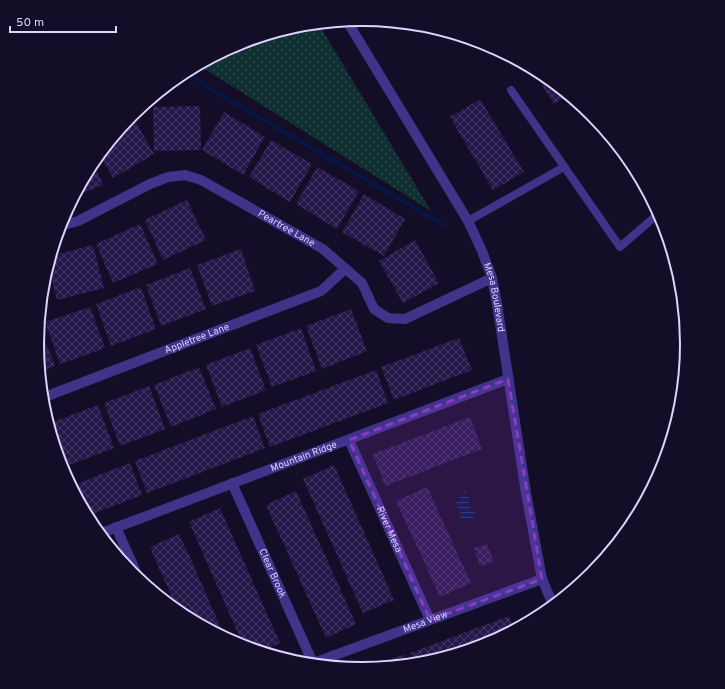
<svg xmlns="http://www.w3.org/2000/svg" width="725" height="689" font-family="Overpass,sans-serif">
<defs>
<pattern id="grass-dots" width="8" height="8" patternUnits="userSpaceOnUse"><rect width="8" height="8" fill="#0f2f31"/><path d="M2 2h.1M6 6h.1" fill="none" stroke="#314c50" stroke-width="1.8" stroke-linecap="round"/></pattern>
<pattern id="water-rules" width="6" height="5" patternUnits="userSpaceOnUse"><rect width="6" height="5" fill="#051647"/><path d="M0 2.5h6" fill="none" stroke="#293763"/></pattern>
<pattern id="building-cross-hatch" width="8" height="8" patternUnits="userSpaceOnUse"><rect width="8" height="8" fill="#26174a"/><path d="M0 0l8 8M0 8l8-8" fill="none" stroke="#453865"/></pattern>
</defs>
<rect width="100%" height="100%" fill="#140d27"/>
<!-- grass -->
<path fill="url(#grass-dots)" d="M 318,23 L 431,211 L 198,65 L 238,44 L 299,25 Z"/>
<!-- water -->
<path fill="url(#water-rules)" d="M 465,490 L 470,501 L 468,504 L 470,508 L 473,508 L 475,511 L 472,521 L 466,519 L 465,520 L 460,519 L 461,514 L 456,503 Z"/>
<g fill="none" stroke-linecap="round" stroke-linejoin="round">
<!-- stream -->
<path stroke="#051647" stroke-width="4" d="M 187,71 L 207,87 L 444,225"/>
</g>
<!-- building -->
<path fill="url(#building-cross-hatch)" d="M 535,69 L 544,74 L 569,95 L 554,104 L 533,71 Z
M 480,99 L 524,172 L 493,190 L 450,117 Z
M 200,106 L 201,150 L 154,151 L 153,107 Z
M 224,112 L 265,137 L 243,175 L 202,150 Z
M 132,115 L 154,154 L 113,178 L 99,154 Z
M 271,140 L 312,164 L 290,202 L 249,177 Z
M 93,162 L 103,185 L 74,196 L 92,163 Z
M 317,167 L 359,191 L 337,229 L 296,204 Z
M 364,194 L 405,219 L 384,256 L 342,232 Z
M 187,200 L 206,240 L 163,260 L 145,220 Z
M 140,224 L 158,264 L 113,283 L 96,244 Z
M 415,240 L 439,283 L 403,303 L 379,261 Z
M 93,245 L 104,288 L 57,300 L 48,265 L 51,256 Z
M 241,249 L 255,291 L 212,306 L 197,265 Z
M 190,268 L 206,309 L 161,326 L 146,285 Z
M 44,277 L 48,301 L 41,302 L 43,281 Z
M 141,287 L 156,329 L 111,346 L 96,304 Z
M 90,307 L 105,348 L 60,364 L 45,322 Z
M 351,309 L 367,351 L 322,369 L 306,326 Z
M 39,324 L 55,366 L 40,372 L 37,344 Z
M 301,328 L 316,371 L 272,387 L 256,345 Z
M 459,338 L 472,370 L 394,400 L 381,367 Z
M 250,348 L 266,390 L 222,407 L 206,365 Z
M 199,367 L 216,409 L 171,427 L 154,385 Z
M 376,370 L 388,403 L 270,447 L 258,414 Z
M 149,386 L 165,429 L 120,446 L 104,403 Z
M 98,405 L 114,448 L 69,465 L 53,422 Z
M 253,416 L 265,448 L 147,493 L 135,461 Z
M 470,417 L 482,449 L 385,486 L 373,454 Z
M 56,450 L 57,450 L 64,468 L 62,468 Z
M 130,463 L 142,495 L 87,516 L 71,486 Z
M 334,465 L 394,600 L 363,613 L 303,479 Z
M 427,487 L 471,583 L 440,597 L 396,501 Z
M 296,491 L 356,624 L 326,638 L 266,505 Z
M 220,508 L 280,643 L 259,652 L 244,647 L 189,522 Z
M 179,534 L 188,553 L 226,639 L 179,613 L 158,566 L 150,547 Z
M 487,544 L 494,562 L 480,566 L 474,548 Z
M 509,616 L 514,631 L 487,645 L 426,664 L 414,665 L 410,653 Z
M 405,654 L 409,665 L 365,670 L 365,669 Z"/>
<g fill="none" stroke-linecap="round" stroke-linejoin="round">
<!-- service -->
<path stroke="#40338a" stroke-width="8" d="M 511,90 L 620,247 L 659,213
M 468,221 L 564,167"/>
<!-- minor -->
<g stroke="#40338a" stroke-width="10">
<path id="s1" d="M 60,226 L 78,221 L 150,184 L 168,177 L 185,175 L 201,180 L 323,249 L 362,283 L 374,309 L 388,318 L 405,319 L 492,278"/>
<path id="s2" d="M 42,398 L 321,291 L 345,269"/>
<path id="s3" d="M 349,440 L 430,620"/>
<path id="s4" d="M 232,483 L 313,663"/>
<path d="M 116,527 L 140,581"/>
<path id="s5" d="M 99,534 L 508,379"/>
<path id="s6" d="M 308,665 L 542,579"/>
</g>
<!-- tertiary -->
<path stroke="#40338a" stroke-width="10" id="s7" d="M 347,21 L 468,221 L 482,251 L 492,278 L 497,304 L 526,493 L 542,579 L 554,607"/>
</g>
<!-- marked area -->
<path fill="#853dc5" fill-opacity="0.2" stroke="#853dc5" stroke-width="3" stroke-dasharray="8 5" stroke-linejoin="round" d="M 508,379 L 542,579 L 430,620 L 349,440 Z"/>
<g text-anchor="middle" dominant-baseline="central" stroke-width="3" stroke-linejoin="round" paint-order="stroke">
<!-- street labels -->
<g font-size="10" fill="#dcd3ff" stroke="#140d27">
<text stroke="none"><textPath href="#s1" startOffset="251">Peartree Lane</textPath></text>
<text stroke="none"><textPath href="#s7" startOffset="315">Mesa Boulevard</textPath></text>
<text stroke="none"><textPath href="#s2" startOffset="166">Appletree Lane</textPath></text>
<text stroke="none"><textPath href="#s5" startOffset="219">Mountain Ridge</textPath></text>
<text stroke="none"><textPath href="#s3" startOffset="98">River Mesa</textPath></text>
<text stroke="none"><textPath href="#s4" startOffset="99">Clear Brook</textPath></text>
<text stroke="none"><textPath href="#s6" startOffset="125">Mesa View</textPath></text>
</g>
</g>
<!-- crop -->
<path d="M0 0H725V689H0ZM44 344a318 318 0 1 1 636 0a318 318 0 1 1-636 0Z" fill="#140d27" fill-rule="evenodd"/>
<path fill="none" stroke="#dcd3ff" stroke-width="2" d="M44 344a318 318 0 1 1 636 0a318 318 0 1 1-636 0Z"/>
<!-- scale -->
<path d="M10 26v6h106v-6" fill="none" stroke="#dcd3ff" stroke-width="2"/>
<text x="16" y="26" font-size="12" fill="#dcd3ff" stroke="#140d27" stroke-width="3" paint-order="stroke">50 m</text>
</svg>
